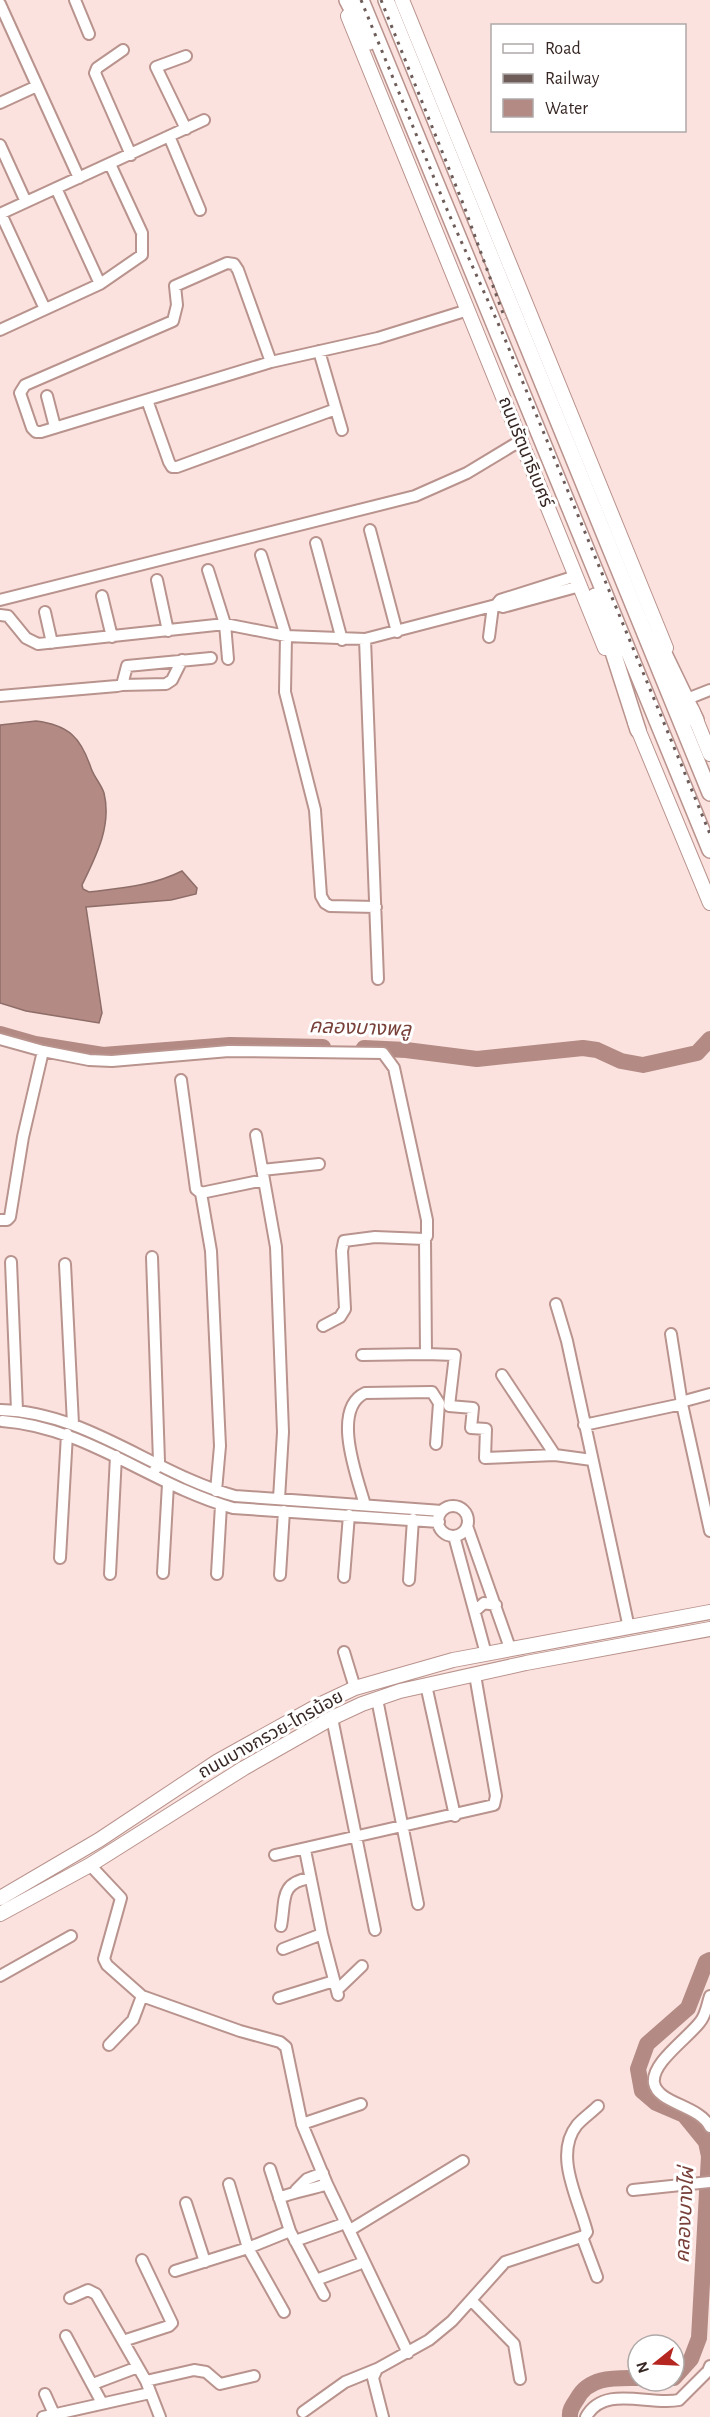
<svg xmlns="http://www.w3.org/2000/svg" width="710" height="2417" font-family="'Alegreya Sans','Noto Sans Thai',sans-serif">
<rect width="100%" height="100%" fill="#fbe2de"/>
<!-- water -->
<path fill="#b38a84" stroke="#8e6d68" stroke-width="1.5" d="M 36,721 C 69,725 81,738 91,768 C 94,777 101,784 104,793 C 112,826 96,856 82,885 L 83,889 L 89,892 C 122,888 152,886 182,871 L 197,888 L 196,894 L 171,900 L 86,907 L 102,1013 L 99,1023 L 26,1011 L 0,1003 L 0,725 Z"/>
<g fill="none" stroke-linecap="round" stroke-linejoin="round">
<!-- river -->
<path stroke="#b38a84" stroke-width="16" d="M 0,1034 L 35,1044 L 103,1055 L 230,1045 L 323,1047
M 364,1048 L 406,1050 L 477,1059 L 583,1048 L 597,1050 L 621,1061 L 643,1065 L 697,1053 L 710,1039
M 674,2378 L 691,2359 L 699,2338 L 709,2156 L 706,2142 L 684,2115 L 656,2103 L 642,2091 L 638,2069 L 647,2044 L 688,2008 L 706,1962 L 710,1960
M 570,2417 C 569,2410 573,2405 577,2399 C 589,2376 615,2378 638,2378"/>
<defs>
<path id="street" d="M 75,0 L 89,34
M 0,4 L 79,178
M 123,50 L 97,68 L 95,73 L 131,155
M 0,103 L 37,86
M 186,129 L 156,67 L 186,56
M 169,136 L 200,210
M 0,145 L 26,202
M 56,188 L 100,284
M 0,214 L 204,120
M 1,214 L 45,309
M 0,330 L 100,284 L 142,255 L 142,233 L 110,164
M 319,351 L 342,430
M 271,362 L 238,270 L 234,264 L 227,263 L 175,286 L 177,305 L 173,321 L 25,385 L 20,393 L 32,428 L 36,432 L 41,432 L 271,362 L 378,338 L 468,310
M 47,396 L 55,427
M 147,400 L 169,462 L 172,467 L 177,467 L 336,409
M 370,530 L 397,632
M 316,543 L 342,640
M 261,555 L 286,636 L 285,692 L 315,810 L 321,896 L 325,903 L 330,906 L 376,907
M 208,570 L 225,624 L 228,659
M 576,576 L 500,600 L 496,605 L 503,607 L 580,586
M 157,580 L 168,631
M 102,596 L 112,637
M 0,600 L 415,496 L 467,473 L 520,441
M 45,612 L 52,643
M 0,615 L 8,616 L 26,638 L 38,644 L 225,624 L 286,636 L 365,639 L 496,605
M 489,637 L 493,606
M 365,639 L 378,979
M 122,685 L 166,684 L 172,680 L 182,660
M 0,696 L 117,686 L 122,685 L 127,666 L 211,658
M 687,699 L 710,690
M 0,1039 L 43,1051 L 89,1060 L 112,1061 L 229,1051 L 383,1053 L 394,1068 L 427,1220 L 427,1236 L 425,1239 L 375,1237 L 344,1241 L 342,1251 L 345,1309 L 340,1317 L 323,1326
M 181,1080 L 196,1189 L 201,1193 L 264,1180
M 256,1135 L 276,1247 L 283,1432 L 279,1499
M 262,1170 L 319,1164
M 201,1193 L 211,1251 L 220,1446 L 216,1491
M 0,1220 L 7,1220 L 10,1217 L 23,1137 L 43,1051
M 425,1239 L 426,1354 L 455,1355 L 449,1406 L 473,1408 L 471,1428 L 486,1429 L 485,1458 L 555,1455
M 152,1257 L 159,1461 L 155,1470
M 11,1262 L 17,1410
M 65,1264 L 73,1424
M 556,1304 L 567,1341 L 629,1628
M 671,1334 L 682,1404 L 710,1531
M 362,1355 L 426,1354
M 502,1375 L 555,1455 L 592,1460
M 681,1402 L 710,1394
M 1,1410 C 87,1412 154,1474 235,1496 L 442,1511
M 2,1421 C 87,1427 153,1486 233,1508 L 439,1522
M 584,1425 L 682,1404
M 365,1505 C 357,1477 331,1409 365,1393 L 432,1392 L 439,1403 L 436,1444
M438 1521a15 15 0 1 1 30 0a15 15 0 1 1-30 0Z
M 467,1526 L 510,1648
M 454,1536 L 486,1654
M 60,1558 L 67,1434
M 163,1573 L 168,1484
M 110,1574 L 116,1456
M 217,1574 L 221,1505
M 280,1575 L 284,1511
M 344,1577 L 349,1515
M 409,1580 L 413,1519
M 475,1611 L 484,1603 L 496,1605
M 344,1652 L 355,1688
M 426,1685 L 455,1816
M 377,1699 L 418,1904
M 332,1718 L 375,1930
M 305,1850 L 322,1934 L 338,1995
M 275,1855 L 494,1805 L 496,1796 L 475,1675
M 90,1865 L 121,1898 L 104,1959 L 107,1965 L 142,1996 L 240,2031 L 280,2042 L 286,2047 L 302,2124 L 327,2184 L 408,2353
M 281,1926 C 286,1900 279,1883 310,1878
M 283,1949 L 322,1934
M 0,1976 L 71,1936
M 337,1990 L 362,1966
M 710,1996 C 707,2005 706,2015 700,2022 C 688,2038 651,2063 654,2083 C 658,2104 699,2105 710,2127
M 279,1998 L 334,1981
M 109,2045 L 133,2020 L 142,1996
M 302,2124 L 361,2104
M 270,2169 L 290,2231 L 324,2295
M 229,2184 L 248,2248 L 284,2312
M 296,2190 L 307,2179 L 323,2173
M 633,2190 L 710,2182
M 279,2198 C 295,2191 311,2190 327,2184
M 186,2203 L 205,2262
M 350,2230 L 463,2161
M 582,2237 L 597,2277
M 295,2241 L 340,2225
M 175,2271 L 248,2248 L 290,2231
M 316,2280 L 359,2264
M 70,2298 L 88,2290 L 96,2294 L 146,2381 L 160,2417
M 471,2300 L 514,2344 L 520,2379
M 66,2336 L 102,2403
M 123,2341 L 169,2326 L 172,2323 L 142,2260
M 146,2381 L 194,2370 L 206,2372 L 220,2384 L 254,2376
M 93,2384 L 138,2367
M 45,2394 L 54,2414
M 303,2412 L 345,2382 L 377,2369
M 43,2417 L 150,2393
M 383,2417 L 373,2378 L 377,2369 L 429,2340 L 452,2321 L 505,2262 L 584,2236 L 587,2232 C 579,2200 553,2155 577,2125 C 583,2118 592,2112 598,2106
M 586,2417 C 604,2384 649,2406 679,2400 L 708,2371 L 710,2366"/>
<path id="secondary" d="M 402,0 L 666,648
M 348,16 L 605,648
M 692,710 L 710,754
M 635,722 L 710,903
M 0,1898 L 99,1840 L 218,1761 L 319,1705 L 355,1688 L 453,1660 L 710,1612
M 0,1914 L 90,1865 L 244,1768 L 332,1718 L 362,1704 L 400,1691 L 526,1663 L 710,1629"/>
<path id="primary" d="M 347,0 L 369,42
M 361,0 L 710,850
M 386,0 L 710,793
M 595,596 L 638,730
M 657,639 L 696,720"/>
</defs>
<!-- street casing -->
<use href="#street" stroke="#b9938d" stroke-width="14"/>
<!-- secondary casing -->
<use href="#secondary" stroke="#b9938d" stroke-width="16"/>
<!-- primary casing -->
<use href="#primary" stroke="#b9938d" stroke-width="18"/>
<!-- street -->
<use href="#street" stroke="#fff" stroke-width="10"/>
<!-- secondary -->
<use href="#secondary" stroke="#fff" stroke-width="14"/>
<!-- primary -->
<use href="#primary" stroke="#fff" stroke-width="15"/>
<!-- rail -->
<path stroke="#6e5c59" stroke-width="3" stroke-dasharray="3 6" stroke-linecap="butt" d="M 361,0 L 448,212 L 502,332 L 710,834
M 381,0 L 464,206 L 505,319"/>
</g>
<g text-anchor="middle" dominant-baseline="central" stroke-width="6" stroke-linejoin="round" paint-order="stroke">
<!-- street labels -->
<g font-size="18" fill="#372825" stroke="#fff">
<text transform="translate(525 452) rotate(68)">ถนนรัตนาธิเบศร์</text>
<text transform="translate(271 1735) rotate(-29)">ถนนบางกรวย-ไทรน้อย</text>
</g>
<!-- water labels -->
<g font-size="20" font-style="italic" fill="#784039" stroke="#fff">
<text transform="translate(360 1028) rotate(2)">คลองบางพลู</text>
<text transform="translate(685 2215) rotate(-87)">คลองบางไผ่</text>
</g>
</g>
<!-- legend -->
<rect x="491" y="24" width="195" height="108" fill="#ffffff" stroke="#afa9a8" stroke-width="1.5"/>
<rect x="503" y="44" width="30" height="9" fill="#ffffff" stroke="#afa9a8" stroke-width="1.5"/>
<text x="545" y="54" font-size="18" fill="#372825">Road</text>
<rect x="503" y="74" width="30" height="9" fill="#6e5c59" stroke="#afa9a8" stroke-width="1.5"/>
<text x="545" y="84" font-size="18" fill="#372825">Railway</text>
<rect x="503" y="99" width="30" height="18" fill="#b38a84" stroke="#afa9a8" stroke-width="1.5"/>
<text x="545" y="114" font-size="18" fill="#372825">Water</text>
<!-- north arrow -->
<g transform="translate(656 2363) rotate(252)"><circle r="28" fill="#ffffff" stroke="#afa9a8" stroke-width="1.5"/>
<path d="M0-4.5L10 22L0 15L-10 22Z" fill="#b52620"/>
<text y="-9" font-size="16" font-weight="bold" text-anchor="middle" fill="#372825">N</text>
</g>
</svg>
